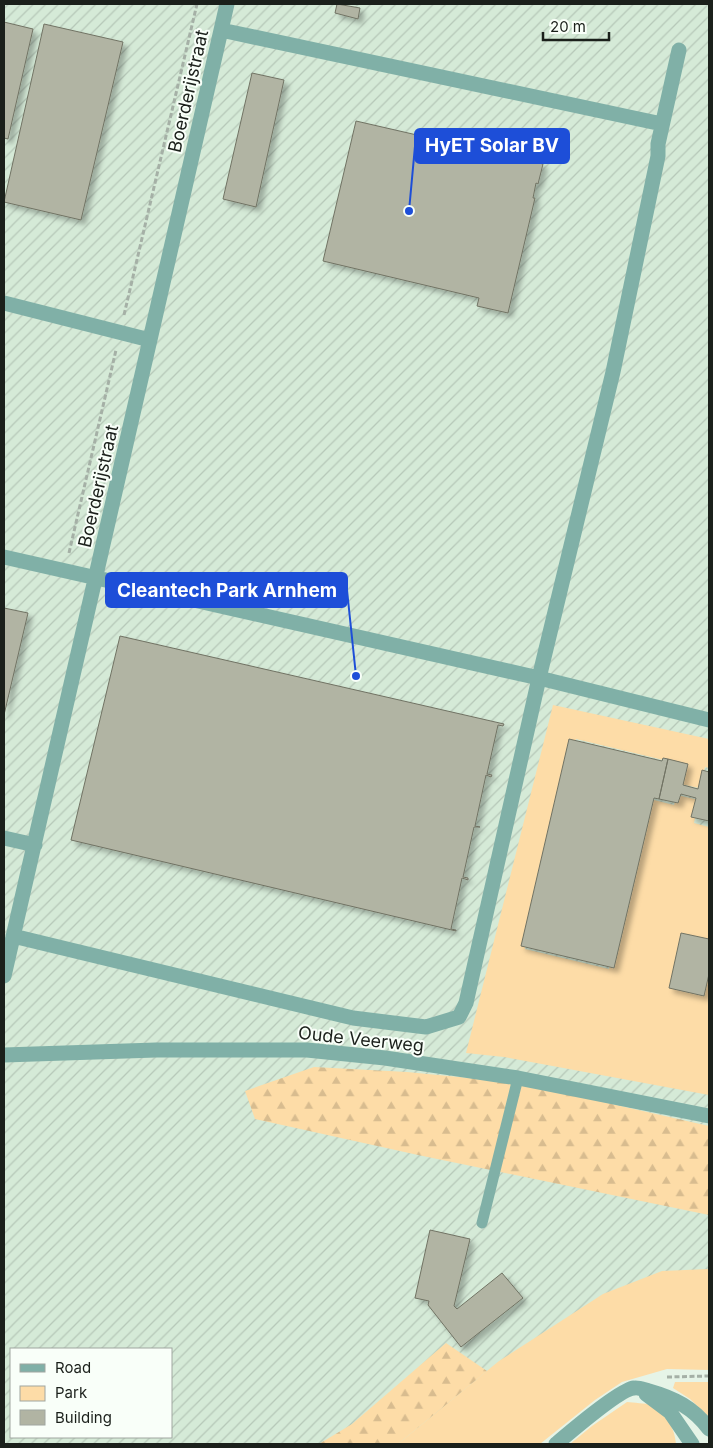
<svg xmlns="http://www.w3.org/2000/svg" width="713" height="1448" font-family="Inter,sans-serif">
<defs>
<pattern id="industrial-furrows" width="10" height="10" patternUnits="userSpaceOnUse" patternTransform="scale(1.25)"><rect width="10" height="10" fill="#d5ead7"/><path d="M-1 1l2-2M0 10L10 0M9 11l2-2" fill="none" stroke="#b6c8b8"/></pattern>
<pattern id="forest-firs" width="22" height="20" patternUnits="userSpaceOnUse" patternTransform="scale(1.25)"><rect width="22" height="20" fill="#fddca7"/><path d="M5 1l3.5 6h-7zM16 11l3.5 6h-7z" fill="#d8bc8f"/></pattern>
<filter id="shadow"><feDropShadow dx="4.5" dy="4.5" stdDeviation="2.5" flood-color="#0004"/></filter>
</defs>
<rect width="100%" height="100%" fill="#e6f4e7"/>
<!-- industrial -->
<path fill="url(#industrial-furrows)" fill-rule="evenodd" d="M 4,4 L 709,4 L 709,1348 L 624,1351 L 517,1444 L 4,1444 ZM 11,1349 L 171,1349 L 171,1437 L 11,1437 Z"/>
<!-- green -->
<path fill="#fddca7" d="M 553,705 L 709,739 L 709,768 L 705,767 L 699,788 L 680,784 L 684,765 L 576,739 L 525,949 L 609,969 L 650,799 L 674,805 L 677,795 L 699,800 L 694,823 L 709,827 L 709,1095 L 504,1057 L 466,1053 Z
M 709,1269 L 709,1370 L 667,1369 L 622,1382 L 595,1400 L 540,1444 L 398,1444 L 499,1361 L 603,1294 L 662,1271 Z
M 675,1382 L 709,1382 L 709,1417 L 690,1399 L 673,1388 Z
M 627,1402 C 634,1403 645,1403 651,1405 C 666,1412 675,1429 676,1444 L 570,1444 L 592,1426 Z"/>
<!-- forest -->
<path fill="url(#forest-firs)" d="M 314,1067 L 407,1072 L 519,1083 L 709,1126 L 709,1215 L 418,1155 L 255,1119 L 245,1091 Z
M 446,1343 L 487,1371 L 398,1444 L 319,1444 L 352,1424 Z"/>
<!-- building -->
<path fill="#b1b4a3" stroke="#717364" filter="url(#shadow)" d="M 337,4 L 360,8 L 358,19 L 335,13 Z
M 4,22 L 33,29 L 8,139 L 4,138 Z
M 44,24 L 123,42 L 81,220 L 4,202 Z
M 252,73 L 284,80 L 256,207 L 223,199 Z
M 356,121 L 543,164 L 538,184 L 536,183 L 533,198 L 535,198 L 508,313 L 477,306 L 479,298 L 323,261 Z
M 4,608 L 28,613 L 4,715 Z
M 120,636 L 504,724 L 503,726 L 498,725 L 487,774 L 492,775 L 491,777 L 486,775 L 475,826 L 480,827 L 474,827 L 463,877 L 468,878 L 468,880 L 462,878 L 451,929 L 456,930 L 456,931 L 71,840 Z
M 569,739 L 662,761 L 663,758 L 668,759 L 659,799 L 654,798 L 614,968 L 521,946 Z
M 668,759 L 688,764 L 683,785 L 698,789 L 702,770 L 709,772 L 709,821 L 691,817 L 696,798 L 681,794 L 678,803 L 659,799 Z
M 681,933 L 709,939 L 709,974 L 704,996 L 669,988 Z
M 430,1230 L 470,1239 L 454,1306 L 457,1309 L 502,1273 L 523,1298 L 461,1347 L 428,1305 L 429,1301 L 415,1298 Z"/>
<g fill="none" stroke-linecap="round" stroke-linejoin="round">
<!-- path -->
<path stroke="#a5b0a6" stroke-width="3" stroke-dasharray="5 2.5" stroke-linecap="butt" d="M 124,315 L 197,4
M 69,553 L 116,350
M 667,1377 L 709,1376"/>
<!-- service -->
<path stroke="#80b0a7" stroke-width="11" d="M 482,1223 L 518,1078"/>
<!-- minor -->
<path stroke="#80b0a7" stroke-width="15" d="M 221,30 L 662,124
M 4,303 L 150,340
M 4,557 L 539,678 L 709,720
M 4,838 L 35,845
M 13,936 L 353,1018 L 426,1027 L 459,1017 L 466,1003 L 539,678 L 613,372 L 658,156 L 658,144 L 679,50
M 4,976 L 227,4
M 4,1055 L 156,1050 L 307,1050 L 385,1058 L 518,1078 L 709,1116
M 646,1394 L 670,1412 L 692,1444
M 556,1444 C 569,1433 620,1389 634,1388 C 638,1387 645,1390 649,1391 C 674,1398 694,1408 709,1429"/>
</g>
<g text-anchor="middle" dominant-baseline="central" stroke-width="4" stroke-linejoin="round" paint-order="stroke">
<!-- street labels -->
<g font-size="18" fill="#1b201b" stroke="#f9fff9">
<text transform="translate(188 91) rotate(-77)">Boerderijstraat</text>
<text transform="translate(98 486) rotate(-77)">Boerderijstraat</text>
<text transform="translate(361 1039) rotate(6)">Oude Veerweg</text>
</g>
</g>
<!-- callouts -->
<path fill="none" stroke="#1d4ed8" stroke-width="2" d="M409 211L415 146M356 676L347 590"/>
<g fill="#1d4ed8" stroke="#f9fff9" stroke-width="2">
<circle cx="409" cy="211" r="5"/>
<circle cx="356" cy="676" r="5"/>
</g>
<g fill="#1d4ed8" stroke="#1d4ed8" stroke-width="2">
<rect x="415" y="129" width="154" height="34" rx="5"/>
<rect x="106" y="573" width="241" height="34" rx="5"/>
</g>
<g font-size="19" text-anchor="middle" font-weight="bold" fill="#fff">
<text x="492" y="152">HyET Solar BV</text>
<text x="227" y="597">Cleantech Park Arnhem</text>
</g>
<!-- border -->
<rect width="713" height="1448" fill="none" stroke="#1b201b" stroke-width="10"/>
<!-- legend -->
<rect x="10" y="1348" width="162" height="90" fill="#f9fff9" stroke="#a0a6a0"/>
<rect x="20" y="1364" width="25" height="8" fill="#80b0a7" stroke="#a0a6a0"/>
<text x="55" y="1373" font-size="15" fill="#1b201b">Road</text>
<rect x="20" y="1386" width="25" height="15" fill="#fddca7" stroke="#a0a6a0"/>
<text x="55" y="1398" font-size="15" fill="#1b201b">Park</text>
<rect x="20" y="1410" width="25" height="15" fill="#b1b4a3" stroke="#a0a6a0"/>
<text x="55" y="1423" font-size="15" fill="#1b201b">Building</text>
<!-- scale -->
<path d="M543 32v8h66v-8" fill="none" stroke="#1b201b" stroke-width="2.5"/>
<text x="550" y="32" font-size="15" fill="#1b201b" stroke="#f9fff9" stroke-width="4" paint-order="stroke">20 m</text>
</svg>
